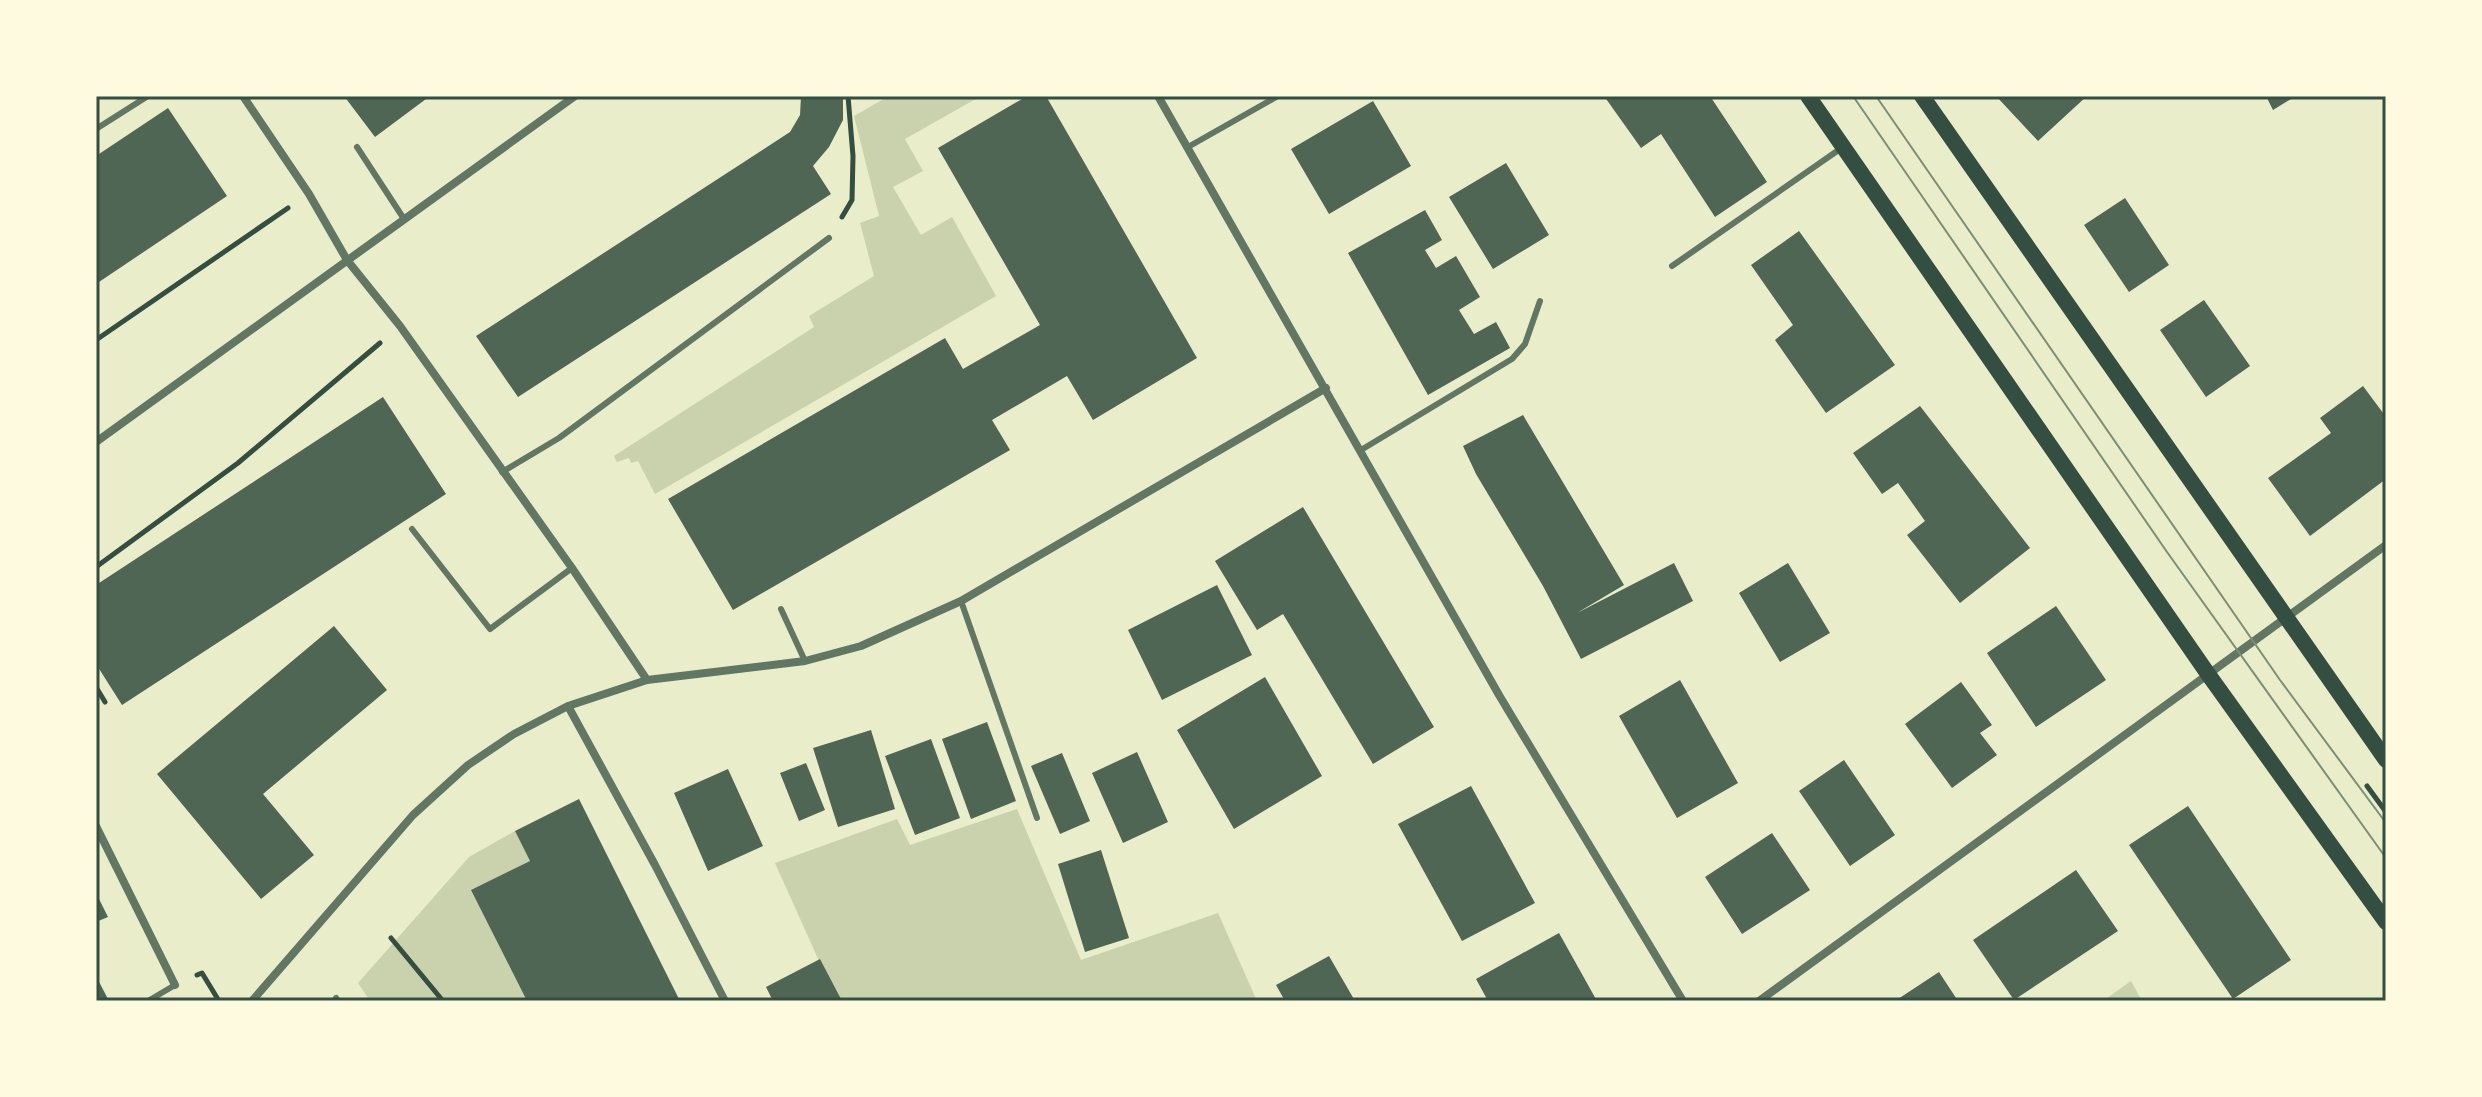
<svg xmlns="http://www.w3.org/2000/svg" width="2482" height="1097" font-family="Figtree,sans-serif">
<rect width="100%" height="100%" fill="#e9edc9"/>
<!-- green -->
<path fill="#cad2ad" d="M 889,96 L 981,96 L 905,139 L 923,171 L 893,187 L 921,235 L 952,217 L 996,296 L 655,494 L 638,461 L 631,463 L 629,458 L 617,462 L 614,456 L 814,327 L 809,316 L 874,276 L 860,223 L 879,216 L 854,116 Z
M 1017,809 L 1081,960 L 1218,913 L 1257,1001 L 837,1001 L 775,863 L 897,819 L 910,845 Z
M 515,831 L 530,861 L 472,890 L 527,1001 L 370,1001 L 358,983 L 469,857 Z
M 2131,981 L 2142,1001 L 2103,1001 Z"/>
<!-- building -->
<path fill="#4f6655" d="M 344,96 L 430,96 L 375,137 Z
M 801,96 L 843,96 L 843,120 L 829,147 L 813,166 L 831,194 L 518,397 L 476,336 L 790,132 L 800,115 Z
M 1027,96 L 1046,96 L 1197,358 L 1093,420 L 1067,376 L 992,420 L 1010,450 L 733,610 L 668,499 L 945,338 L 963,369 L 1040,325 L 938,148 Z
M 1604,96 L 1710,96 L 1767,182 L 1715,217 L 1661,134 L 1641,148 Z
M 1996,96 L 2087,96 L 2038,141 Z
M 2266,96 L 2296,96 L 2273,110 Z
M 1373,101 L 1411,166 L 1329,214 L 1291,149 Z
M 168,108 L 227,196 L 96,284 L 96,156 Z
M 1506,163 L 1549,235 L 1493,269 L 1449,197 Z
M 2125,198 L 2169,265 L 2129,292 L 2084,225 Z
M 1425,210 L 1442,240 L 1425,250 L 1436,268 L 1456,256 L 1480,297 L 1459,310 L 1474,334 L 1496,322 L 1510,348 L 1428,395 L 1348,253 Z
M 1799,231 L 1895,365 L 1826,413 L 1775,340 L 1793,325 L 1751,265 Z
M 2204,300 L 2250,366 L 2206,397 L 2160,330 Z
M 2363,386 L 2386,417 L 2386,479 L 2310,536 L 2268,478 L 2331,433 L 2320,418 Z
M 383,397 L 446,494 L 122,705 L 96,664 L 96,585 Z
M 1920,406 L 2030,548 L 1960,603 L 1907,535 L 1925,521 L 1898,483 L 1882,494 L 1853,453 Z
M 1523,415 L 1624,585 L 1577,613 L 1674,563 L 1693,601 L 1581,659 L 1543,586 L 1476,474 L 1463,446 Z
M 1303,507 L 1434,727 L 1373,764 L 1283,614 L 1257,630 L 1215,561 Z
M 1788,563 L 1830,633 L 1780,662 L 1739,593 Z
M 1217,585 L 1252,655 L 1162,700 L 1128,630 Z
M 2056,606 L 2106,680 L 2036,727 L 1987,653 Z
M 334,626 L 387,690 L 263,794 L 314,855 L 261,899 L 157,774 Z
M 1265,677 L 1322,776 L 1234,829 L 1177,730 Z
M 1680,680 L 1738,783 L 1677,818 L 1619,716 Z
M 1961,682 L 1992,725 L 1980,733 L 1997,755 L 1952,788 L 1905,724 Z
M 987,722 L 1016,801 L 971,819 L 942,739 Z
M 871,730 L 895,809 L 838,827 L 813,748 Z
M 931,739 L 960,818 L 915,835 L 885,756 Z
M 1137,752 L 1168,822 L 1123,843 L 1092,773 Z
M 1062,753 L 1090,821 L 1060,834 L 1031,766 Z
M 1844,760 L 1895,835 L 1850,866 L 1799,791 Z
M 806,763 L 825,810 L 799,821 L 780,773 Z
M 728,769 L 763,846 L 708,871 L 674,793 Z
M 1471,786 L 1535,903 L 1462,941 L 1398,824 Z
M 579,799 L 680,1001 L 527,1001 L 471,890 L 530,861 L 515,831 Z
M 2188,806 L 2291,960 L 2233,999 L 2129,845 Z
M 1772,833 L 1810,890 L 1742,934 L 1705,877 Z
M 1101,850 L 1129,938 L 1085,952 L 1058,864 Z
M 2076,870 L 2118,931 L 2014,1000 L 1973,940 Z
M 96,893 L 108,917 L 96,922 Z
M 1559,933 L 1597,1001 L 1488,1001 L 1476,979 Z
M 1329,956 L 1355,1001 L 1285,1001 L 1276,985 Z
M 820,959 L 842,1001 L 773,1001 L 766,987 Z
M 1939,972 L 1958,1001 L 1895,1001 Z
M 96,976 L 108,999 L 104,1001 L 96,1001 Z"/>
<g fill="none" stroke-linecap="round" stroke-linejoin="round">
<!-- path -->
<path stroke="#344e41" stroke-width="5" d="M 842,217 L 852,200 L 853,156 L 848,96
M 96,340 L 288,208
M 96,567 L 238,463 L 380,343
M 96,687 L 105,702
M 2367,786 L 2386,812
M 391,938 L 443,1001
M 197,975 L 202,973 L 219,1001"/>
<!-- service -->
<path stroke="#617663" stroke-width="6" d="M 96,129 L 148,96
M 357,147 L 404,219
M 1188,147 L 1278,96
M 1672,266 L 1840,149
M 1361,450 L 1512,359 L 1525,344 L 1540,301
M 502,472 L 559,438 L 829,238
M 412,529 L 490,629 L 572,568
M 961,601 L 1037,818
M 781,609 L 805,661
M 336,998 L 338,1001
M 148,1001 L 175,985"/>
<!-- minor -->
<path stroke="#617663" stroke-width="8" d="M 243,96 L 309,194 L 347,260 L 400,326 L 572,568 L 647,680
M 1158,96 L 1499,695 L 1683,1001
M 96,442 L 575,96
M 568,706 L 655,865 L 725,1001
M 96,826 L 175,985
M 252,1001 L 413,815 L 468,765 L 514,734 L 568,706 L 647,680 L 805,661 L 861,646 L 961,601 L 1326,388
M 1759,1001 L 2386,545"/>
<!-- secondary -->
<path stroke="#344e41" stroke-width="16" d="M 1808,96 L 2208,674 L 2386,922
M 1922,96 L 2386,760"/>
<!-- tram -->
<path stroke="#7c8e77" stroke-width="2" d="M 1853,96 L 2167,552 L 2386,858
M 1876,96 L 2280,680 L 2386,823"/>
</g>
<!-- border -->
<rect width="2482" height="1097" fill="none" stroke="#fefae0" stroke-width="196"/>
<rect x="98" y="98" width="2286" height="901" fill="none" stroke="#344e41" stroke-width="3"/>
</svg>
